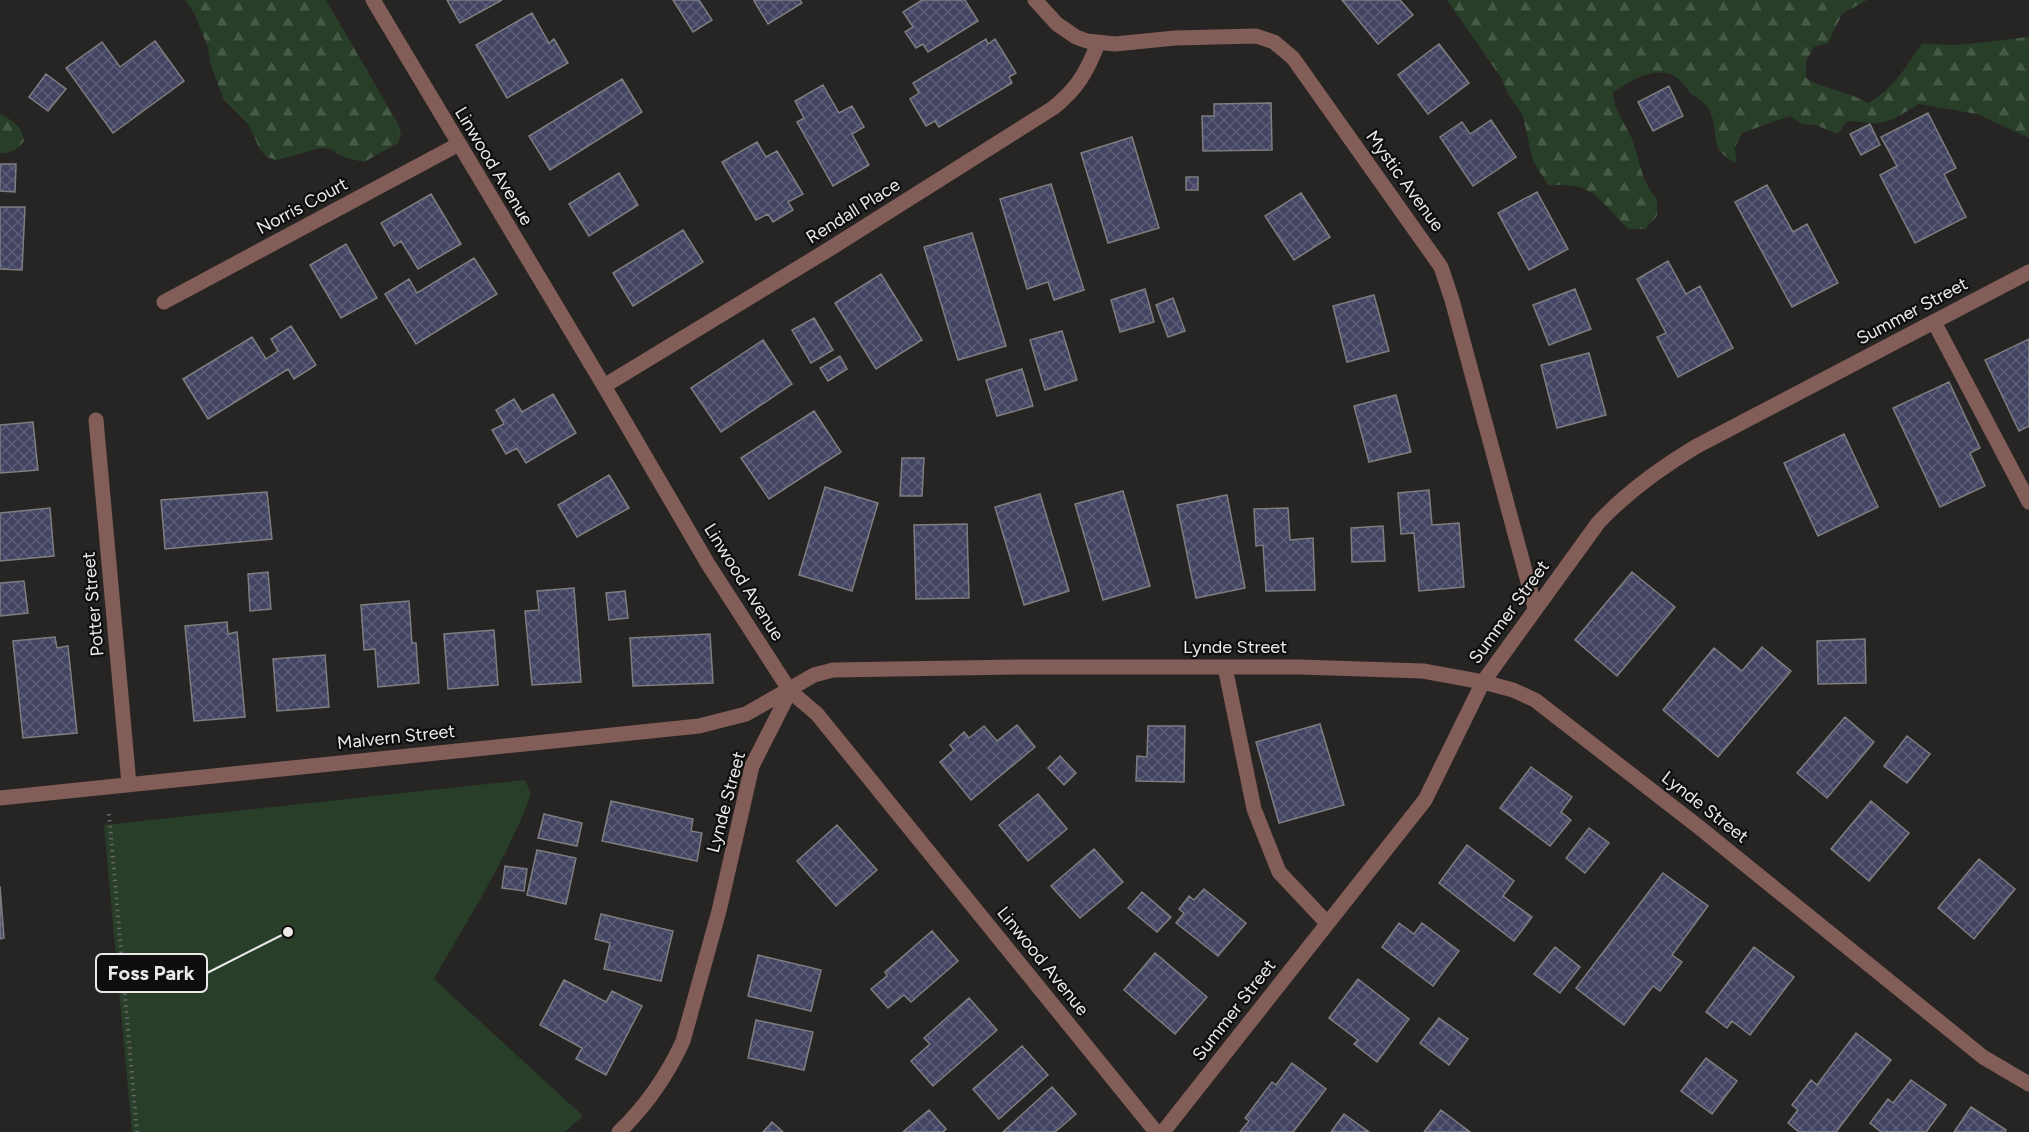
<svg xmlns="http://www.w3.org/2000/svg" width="2029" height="1132" font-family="Figtree,sans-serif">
<defs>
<pattern id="forest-firs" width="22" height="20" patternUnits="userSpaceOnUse" patternTransform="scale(1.5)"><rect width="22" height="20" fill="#283e29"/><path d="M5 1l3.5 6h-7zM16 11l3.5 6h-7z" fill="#475a48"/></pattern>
<pattern id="building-cross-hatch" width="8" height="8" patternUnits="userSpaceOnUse" patternTransform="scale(1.5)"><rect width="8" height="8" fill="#424462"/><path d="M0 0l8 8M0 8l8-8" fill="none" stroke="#5d5f78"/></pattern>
</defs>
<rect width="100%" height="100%" fill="#272523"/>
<!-- forest -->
<path fill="url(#forest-firs)" d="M 185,0 L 326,0 L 398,124 L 401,134 L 398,143 L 364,162 L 346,158 L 330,149 L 321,148 L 276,160 L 267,157 L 260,150 L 249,125 L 224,100 L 211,66 L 208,47 L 194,13 Z
M 1447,0 L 1867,0 L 1842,14 L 1828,43 L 1814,47 L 1806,61 L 1806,78 C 1825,90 1848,91 1868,103 C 1893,90 1906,66 1922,44 L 1958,45 L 2029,37 L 2029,138 L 1977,114 L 1919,104 C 1906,111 1893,122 1878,123 C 1869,124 1857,121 1847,121 L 1838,134 L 1816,125 L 1802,124 L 1790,116 L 1742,133 L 1735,147 L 1736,163 C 1709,149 1719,140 1712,116 C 1709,104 1698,100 1690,92 C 1684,86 1679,77 1670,74 C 1650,68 1629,82 1613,92 C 1615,115 1624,120 1632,139 C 1641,163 1640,179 1657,199 L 1657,216 L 1645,229 L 1629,229 C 1614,217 1601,195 1582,188 C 1572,184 1559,185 1548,185 L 1533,161 L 1523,116 L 1507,92 L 1502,79 Z
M 0,114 C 13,121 22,125 24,141 C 17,150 12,153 0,153 Z"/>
<!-- green -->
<path fill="#283e29" d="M 525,780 L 531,794 C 507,860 468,918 434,979 L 583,1116 L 565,1132 L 132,1132 L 104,825 Z"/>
<!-- building -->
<path fill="url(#building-cross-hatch)" stroke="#7e7e81" stroke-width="1.5" d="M 447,0 L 502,0 L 460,23 Z
M 673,0 L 699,0 L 712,20 L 693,32 Z
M 756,0 L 800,0 L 802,3 L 768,24 L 754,1 Z
M 922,0 L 965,0 L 978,21 L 928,52 L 923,44 L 916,48 L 905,32 L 913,27 L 903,12 Z
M 1342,0 L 1400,0 L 1413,15 L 1378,44 Z
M 532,13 L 549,43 L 554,39 L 568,63 L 507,98 L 476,45 Z
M 986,39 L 988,44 L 995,39 L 1016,73 L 1009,77 L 1012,83 L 939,127 L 935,121 L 926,126 L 910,99 L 919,93 L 913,83 Z
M 155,41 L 184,81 L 113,133 L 66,68 L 102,42 L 120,67 Z
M 1439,44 L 1469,83 L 1428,114 L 1398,75 Z
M 46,74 L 66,89 L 48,111 L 29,97 Z
M 622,79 L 642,112 L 550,170 L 529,136 Z
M 823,85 L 839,113 L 852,106 L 864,127 L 852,134 L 869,165 L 833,186 L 797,122 L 804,118 L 795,101 Z
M 1669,86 L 1683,116 L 1653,131 L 1638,102 Z
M 1271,103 L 1272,150 L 1203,151 L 1202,116 L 1214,116 L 1214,104 Z
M 1928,113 L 1956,168 L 1944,174 L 1966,217 L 1915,243 L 1880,175 L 1897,166 L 1881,137 Z
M 1491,120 L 1516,157 L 1473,186 L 1440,137 L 1462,122 L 1470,134 Z
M 1870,124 L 1880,145 L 1861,155 L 1850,134 Z
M 1132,137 L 1159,228 L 1108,243 L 1081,153 Z
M 757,142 L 766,157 L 777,151 L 803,194 L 788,202 L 793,210 L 773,222 L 768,214 L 756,220 L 722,162 Z
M 0,164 L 16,164 L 15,192 L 0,191 Z
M 619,173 L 638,205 L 589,236 L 569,204 Z
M 1186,177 L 1198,177 L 1198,190 L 1186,190 Z
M 1051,184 L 1084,290 L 1054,300 L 1048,282 L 1027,289 L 1000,199 Z
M 1767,185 L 1793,232 L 1807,224 L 1838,283 L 1792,307 L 1735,202 Z
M 1537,192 L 1568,249 L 1529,270 L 1498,213 Z
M 1301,193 L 1330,237 L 1294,260 L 1265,216 Z
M 431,194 L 461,244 L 418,269 L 401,241 L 394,246 L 381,223 Z
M 0,207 L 25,207 L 22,270 L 0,269 Z
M 683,230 L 703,262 L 633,306 L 613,273 Z
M 972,233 L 1006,346 L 958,360 L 924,247 Z
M 346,244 L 377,298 L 341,318 L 310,265 Z
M 474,258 L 497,294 L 416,344 L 385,294 L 409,279 L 417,293 Z
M 1668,261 L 1686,294 L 1700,286 L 1733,348 L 1678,377 L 1657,337 L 1666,333 L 1637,279 Z
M 881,274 L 922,340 L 876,369 L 835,303 Z
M 1145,289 L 1154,322 L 1120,332 L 1111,300 Z
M 1575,289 L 1591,329 L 1549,345 L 1533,305 Z
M 1374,295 L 1389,351 L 1347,362 L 1333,306 Z
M 1173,298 L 1185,331 L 1168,337 L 1156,305 Z
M 814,318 L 833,350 L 811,363 L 792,330 Z
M 291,326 L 316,365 L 294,379 L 288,369 L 208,419 L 183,379 L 252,337 L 266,359 L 278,351 L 271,339 Z
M 1062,331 L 1077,380 L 1045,390 L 1030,340 Z
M 2029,339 L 2029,426 L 2019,431 L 1985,360 Z
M 763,340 L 792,384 L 721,432 L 691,388 Z
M 1589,353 L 1606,415 L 1557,428 L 1541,365 Z
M 840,356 L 847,369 L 828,381 L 820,368 Z
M 1022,369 L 1033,406 L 997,416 L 986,380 Z
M 1949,382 L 1980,448 L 1970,453 L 1985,486 L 1940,507 L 1893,408 Z
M 553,394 L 576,433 L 526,463 L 517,448 L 506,454 L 492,430 L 504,424 L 496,410 L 514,399 L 522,412 Z
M 1396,395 L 1411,452 L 1369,462 L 1354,406 Z
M 814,411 L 841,452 L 769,499 L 741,458 Z
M 33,422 L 38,470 L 0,473 L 0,425 Z
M 1844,434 L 1878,507 L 1818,536 L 1784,463 Z
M 902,458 L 924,458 L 922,496 L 900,496 Z
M 609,475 L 629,508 L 577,537 L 558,505 Z
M 825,487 L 878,503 L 852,591 L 799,575 Z
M 1429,490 L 1432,525 L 1459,523 L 1464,587 L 1419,591 L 1414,533 L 1401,534 L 1398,493 Z
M 1123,491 L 1150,586 L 1103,600 L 1075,504 Z
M 267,492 L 272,539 L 165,549 L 161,500 Z
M 1040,494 L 1069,591 L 1024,605 L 995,507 Z
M 1227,495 L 1245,588 L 1196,598 L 1177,505 Z
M 50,508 L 54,556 L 0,561 L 0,513 Z
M 1288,508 L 1290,540 L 1313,538 L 1315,590 L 1266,591 L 1263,545 L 1256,546 L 1254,509 Z
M 967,524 L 969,598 L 916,599 L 914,525 Z
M 1383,526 L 1385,561 L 1352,562 L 1351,528 Z
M 268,572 L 271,609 L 250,611 L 248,574 Z
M 1632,572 L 1675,607 L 1617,676 L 1575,640 Z
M 24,581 L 28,613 L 0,616 L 0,583 Z
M 574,588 L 581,682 L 532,685 L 525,611 L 539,610 L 537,591 Z
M 625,591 L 628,618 L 609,620 L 606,593 Z
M 409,601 L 412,643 L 416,643 L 419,683 L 378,687 L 375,649 L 364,650 L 361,605 Z
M 227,622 L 228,634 L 237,632 L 245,717 L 194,721 L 185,626 Z
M 494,630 L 498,685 L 448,689 L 444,634 Z
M 710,634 L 713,683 L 633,686 L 630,638 Z
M 55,637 L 57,648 L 68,646 L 77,733 L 23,738 L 13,641 Z
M 1865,639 L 1866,683 L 1818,684 L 1817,641 Z
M 1762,647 L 1791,671 L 1718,757 L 1663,710 L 1714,648 L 1742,671 Z
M 325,655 L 329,707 L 277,711 L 273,659 Z
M 1845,717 L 1874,742 L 1827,798 L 1797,773 Z
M 1320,724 L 1344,805 L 1279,823 L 1256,742 Z
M 1017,725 L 1035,747 L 971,800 L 940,762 L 954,750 L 950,745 L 964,732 L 969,738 L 984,726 L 997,741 Z
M 1148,726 L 1185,726 L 1184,782 L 1136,781 L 1137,756 L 1147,757 Z
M 1907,736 L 1930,754 L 1907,783 L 1884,766 Z
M 1060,756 L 1076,773 L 1064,785 L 1048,768 Z
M 1531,767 L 1572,797 L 1561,812 L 1571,820 L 1550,846 L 1500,808 Z
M 1038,794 L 1067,829 L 1028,861 L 999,825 Z
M 611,801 L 693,819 L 691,831 L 702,833 L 697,861 L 602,841 Z
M 1871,801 L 1909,833 L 1869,881 L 1831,849 Z
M 544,814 L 582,823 L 577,846 L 538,838 Z
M 837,825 L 877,870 L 836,906 L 797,861 Z
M 1589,828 L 1609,843 L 1585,873 L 1566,858 Z
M 1467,845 L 1514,881 L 1503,896 L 1532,917 L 1514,941 L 1439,883 Z
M 1094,849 L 1123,882 L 1080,918 L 1051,886 Z
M 537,850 L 576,858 L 566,904 L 527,895 Z
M 1979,859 L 2015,889 L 1974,939 L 1938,908 Z
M 505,866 L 527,869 L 524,891 L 502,888 Z
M 1663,873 L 1708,906 L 1672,955 L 1682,962 L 1660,991 L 1653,986 L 1624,1025 L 1576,988 Z
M 0,886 L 4,938 L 0,939 Z
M 1204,889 L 1246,923 L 1218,956 L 1176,923 L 1184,913 L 1179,909 L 1189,896 L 1194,900 Z
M 1142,892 L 1171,917 L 1157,932 L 1128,908 Z
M 601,914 L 673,931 L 661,981 L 604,969 L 610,943 L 595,939 Z
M 1399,923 L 1414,934 L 1422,923 L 1459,951 L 1433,986 L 1382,947 Z
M 932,931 L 958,961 L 911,1002 L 904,995 L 888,1008 L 871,989 L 887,976 L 885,972 Z
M 1555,947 L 1580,967 L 1560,993 L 1534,974 Z
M 1754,947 L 1794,977 L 1750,1035 L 1732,1021 L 1727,1028 L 1706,1012 Z
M 1155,953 L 1207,997 L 1175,1034 L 1124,990 Z
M 758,955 L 821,970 L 811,1011 L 748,996 Z
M 1358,979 L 1409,1019 L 1377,1062 L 1354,1044 L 1358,1040 L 1329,1018 Z
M 564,980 L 606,1002 L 612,991 L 642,1006 L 606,1075 L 576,1059 L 582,1048 L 540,1025 Z
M 969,998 L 997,1030 L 933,1086 L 911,1061 L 930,1044 L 924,1038 Z
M 1439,1018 L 1468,1039 L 1449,1065 L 1420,1043 Z
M 756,1020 L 813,1032 L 804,1070 L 748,1058 Z
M 1856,1033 L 1891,1060 L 1836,1132 L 1799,1132 L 1788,1123 L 1798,1110 L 1792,1105 L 1811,1080 L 1817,1085 Z
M 1022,1046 L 1048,1075 L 999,1119 L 973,1089 Z
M 1706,1058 L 1737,1081 L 1712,1114 L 1681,1091 Z
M 1292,1063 L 1326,1089 L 1293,1132 L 1240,1132 L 1249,1121 L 1245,1118 L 1272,1082 L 1276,1085 Z
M 1911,1080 L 1946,1105 L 1926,1132 L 1881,1132 L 1870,1123 L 1888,1099 L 1893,1103 Z
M 1052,1087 L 1076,1114 L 1055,1132 L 1003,1132 Z
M 1971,1107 L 2006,1130 L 2005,1132 L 1954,1132 Z
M 929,1110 L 946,1129 L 943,1132 L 903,1132 Z
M 1441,1110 L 1470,1132 L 1424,1132 Z
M 1344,1114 L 1369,1132 L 1331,1132 Z
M 772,1122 L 783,1132 L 763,1132 Z"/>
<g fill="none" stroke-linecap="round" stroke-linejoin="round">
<!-- path -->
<path stroke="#686664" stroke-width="4" stroke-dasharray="1.5 4.5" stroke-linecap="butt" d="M 109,814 L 137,1132"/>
<!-- minor -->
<path stroke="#835d58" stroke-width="15" d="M 373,0 L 604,386 L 708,564 L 790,691 L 817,714 L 1156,1132
M 1035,0 L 1057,24 L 1076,37 L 1087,41 L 1115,44 L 1175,38 L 1256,36 L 1274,42 L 1293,58 L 1441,267 L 1452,300 L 1535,608
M 164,302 L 459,144
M 1934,322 L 2029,502
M 604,386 L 831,248 L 1053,108 C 1077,89 1087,72 1098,43
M 96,420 L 129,784
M 1225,667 L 1254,809 L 1279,872 L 1327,923
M 0,798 L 699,726 L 746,714 L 814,675 L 833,670 L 1020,667 L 1299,667 L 1423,671 L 1483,682 L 1513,690 L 1535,700 L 1700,828 L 1983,1057 L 2029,1084
M 619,1132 C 647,1105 667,1076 683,1041 L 719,911 L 752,766 L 790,691
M 1163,1132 L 1425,800 L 1483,682 L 1598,523 C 1627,492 1660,468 1697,446 L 2029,272"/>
</g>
<g text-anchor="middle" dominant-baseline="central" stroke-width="4.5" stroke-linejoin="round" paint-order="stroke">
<!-- street labels -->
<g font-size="18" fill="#eceae9" stroke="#0f0e0e">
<text transform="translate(494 166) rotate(59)">Linwood Avenue</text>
<text transform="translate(1405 181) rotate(54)">Mystic Avenue</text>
<text transform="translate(302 206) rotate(-28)">Norris Court</text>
<text transform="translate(853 211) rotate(-32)">Rendall Place</text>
<text transform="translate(1912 311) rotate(-28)">Summer Street</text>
<text transform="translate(744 582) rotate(58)">Linwood Avenue</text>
<text transform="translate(93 604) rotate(-95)">Potter Street</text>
<text transform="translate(1509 612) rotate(-54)">Summer Street</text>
<text x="1235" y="647">Lynde Street</text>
<text transform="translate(396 737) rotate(-6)">Malvern Street</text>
<text transform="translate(726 802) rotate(-75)">Lynde Street</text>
<text transform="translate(1705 807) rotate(38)">Lynde Street</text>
<text transform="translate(1043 961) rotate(51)">Linwood Avenue</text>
<text transform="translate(1234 1010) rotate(-52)">Summer Street</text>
</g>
</g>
<!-- callouts -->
<path fill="none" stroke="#eceae9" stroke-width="2" d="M288 932L207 973"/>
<circle fill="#eceae9" stroke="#0f0e0e" stroke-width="2" cx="288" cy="932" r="6"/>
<rect fill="#0f0e0e" stroke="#eceae9" stroke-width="2" x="96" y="954" width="111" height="38" rx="6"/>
<g font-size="20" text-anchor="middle" font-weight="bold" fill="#eceae9">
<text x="151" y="980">Foss Park</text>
</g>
</svg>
